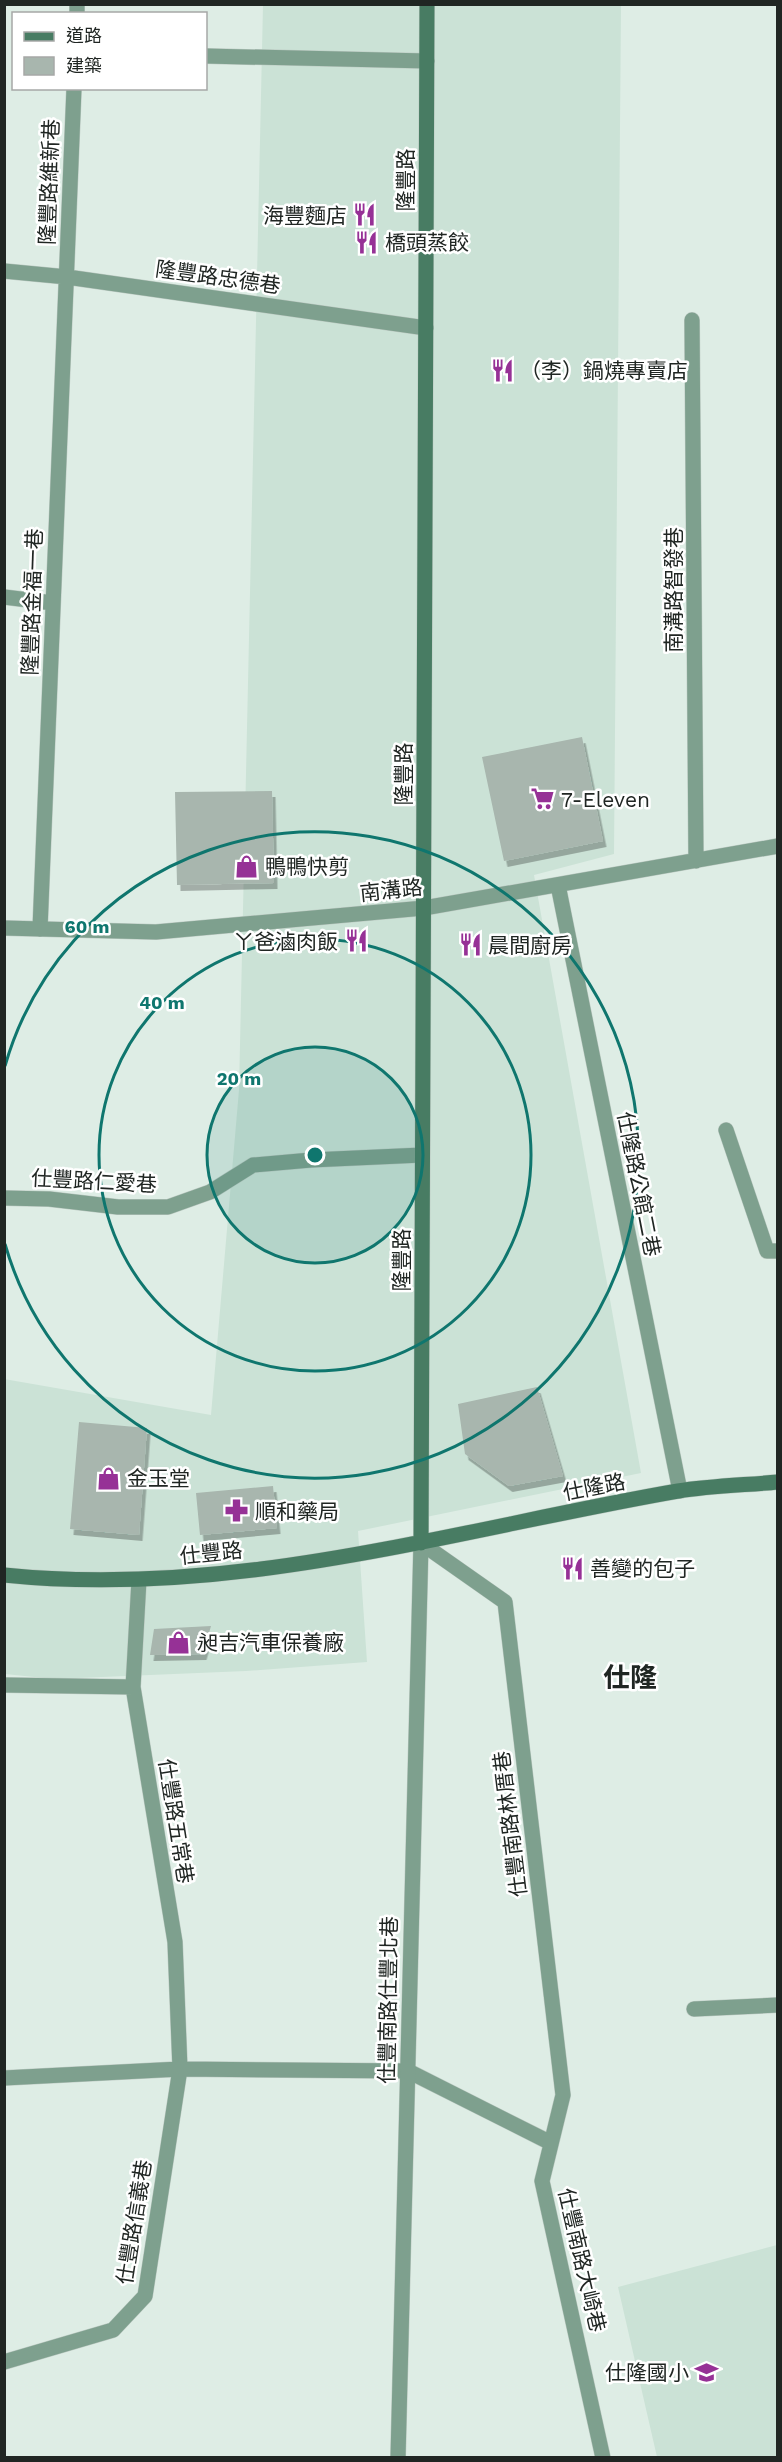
<svg xmlns="http://www.w3.org/2000/svg" width="782" height="2462" font-family="'Work Sans','Noto Sans TC',sans-serif">
<defs>
<filter id="shadow"><feDropShadow dx="3.5" dy="6" stdDeviation="0" flood-color="#0004"/></filter>
</defs>
<rect width="100%" height="100%" fill="#deede5"/>
<!-- built -->
<path fill="#cbe2d6" d="M 263,5 L 621,5 L 614,854 L 534,875 L 641,1473 L 358,1531 L 367,1662 L 246,1671 L 54,1679 L 5,1674 L 4,1379 L 211,1415 L 239,1090 Z
M 777,2245 L 777,2457 L 657,2457 L 618,2287 Z"/>
<!-- building -->
<path fill="#a8b6ae" filter="url(#shadow)" d="M 582,737 L 603,841 L 504,861 L 482,757 Z
M 272,791 L 274,883 L 177,885 L 175,792 Z
M 537,1387 L 563,1476 L 509,1486 L 465,1454 L 458,1404 Z
M 79,1422 L 147,1428 L 139,1535 L 70,1529 Z
M 273,1486 L 277,1528 L 200,1535 L 196,1493 Z
M 211,1626 L 203,1654 L 150,1655 L 154,1629 Z"/>
<g fill="none" stroke-linecap="round" stroke-linejoin="round">
<defs>
<path id="lane" d="M 77,14 L 77,4
M 206,56 L 427,61
M 4,271 L 67,277 L 426,328
M 4,597 L 53,603
M 558,885 L 680,1491
M 40,929 L 74,88
M 726,1130 L 767,1251 L 778,1251
M 4,1198 L 49,1199 L 118,1207 L 168,1207 L 210,1192 L 253,1165 L 311,1160 L 422,1155
M 421,1543 L 505,1602 L 563,2095 L 542,2181 L 603,2458
M 4,1685 L 133,1687
M 694,2009 L 778,2005
M 4,2078 L 180,2069 L 408,2071 L 551,2143
M 4,2362 L 113,2330 L 145,2296 L 180,2069 L 175,1942 L 133,1687 L 139,1580"/>
<path id="street" d="M 692,320 L 696,861
M 4,928 L 156,932 L 424,908 L 778,846
M 398,2458 L 421,1543"/>
<path id="secondary" d="M 421,1543 L 427,4
M 4,1575 C 234,1599 454,1530 678,1491 C 710,1486 745,1485 778,1482"/>
</defs>
<!-- lane casing -->
<use href="#lane" stroke="#bcc9c2" stroke-width="16"/>
<!-- street casing -->
<use href="#street" stroke="#bcc9c2" stroke-width="16"/>
<!-- secondary casing -->
<use href="#secondary" stroke="#bcc9c2" stroke-width="16"/>
<!-- lane -->
<use href="#lane" stroke="#7ea08e" stroke-width="15"/>
<!-- street -->
<use href="#street" stroke="#7ea08e" stroke-width="15"/>
<!-- secondary -->
<use href="#secondary" stroke="#487c63" stroke-width="15"/>
</g>
<!-- distance rings -->
<circle cx="315" cy="1155" r="108" fill="#0f766e" fill-opacity=".12"/>
<g fill="none" stroke="#0f766e" stroke-width="3">
<circle cx="315" cy="1155" r="108"/>
<circle cx="315" cy="1155" r="216"/>
<path d="M5 1066A323 323 0 1 1 5 1244"/>
</g>
<!-- icons -->
<defs>
<symbol id="restaurant-bare" viewBox="-9 -9 18 18"><path d="M-5-6h1v4h1v-4h1v4h1v-4h1v5L-1.5 .5V6h-2V.5L-5-1ZM5-6V6H3V1.5H1.5Q1.5-4 5-6Z" fill="#963196" stroke="#fff" stroke-width="2.5" paint-order="stroke"/></symbol>
<symbol id="supermarket-bare" viewBox="-9 -9 18 18"><path d="M-6-5.5h2.5l.6 2H6L4.5 2H-2.5L-4.4-4H-6ZM-1.5 3.2a1.3 1.3 0 1 0 .1 0ZM3 3.2a1.3 1.3 0 1 0 .1 0Z" fill="#963196" stroke="#fff" stroke-width="2.5" paint-order="stroke"/></symbol>
<symbol id="shop-bare" viewBox="-9 -9 18 18"><path d="M-5-2.5h2.3a2.7 3.5 0 0 1 5.4 0H5L5.5 6h-11ZM-1.5-2.5h3a1.5 2.3 0 0 0-3 0Z" fill="#963196" stroke="#fff" stroke-width="2.5" paint-order="stroke"/></symbol>
<symbol id="pharmacy-bare" viewBox="-9 -9 18 18"><path d="M-2-6h4v4h4v4h-4v4h-4v-4h-4v-4h4Z" fill="#963196" stroke="#fff" stroke-width="2.5" paint-order="stroke"/></symbol>
<symbol id="school-bare" viewBox="-9 -9 18 18"><path d="M0-5L7-2L0 1L-7-2ZM-4 1L0 2.5L4 1V4Q0 6-4 4Z" fill="#963196" stroke="#fff" stroke-width="2.5" paint-order="stroke"/></symbol>
</defs>
<g fill-rule="evenodd">
<use href="#restaurant-bare" x="348" y="198" width="33" height="33"/>
<use href="#restaurant-bare" x="350" y="226" width="33" height="33"/>
<use href="#restaurant-bare" x="486" y="354" width="33" height="33"/>
<use href="#supermarket-bare" x="526" y="782" width="33" height="33"/>
<use href="#shop-bare" x="230" y="850" width="33" height="33"/>
<use href="#restaurant-bare" x="340" y="924" width="33" height="33"/>
<use href="#restaurant-bare" x="454" y="928" width="33" height="33"/>
<use href="#shop-bare" x="92" y="1462" width="33" height="33"/>
<use href="#pharmacy-bare" x="220" y="1494" width="33" height="33"/>
<use href="#restaurant-bare" x="556" y="1552" width="33" height="33"/>
<use href="#shop-bare" x="162" y="1626" width="33" height="33"/>
<use href="#school-bare" x="690" y="2356" width="33" height="33"/>
</g>
<g text-anchor="middle" dominant-baseline="central" stroke-width="5" stroke-linejoin="round" paint-order="stroke">
<!-- street labels -->
<g font-size="21" fill="#202623" stroke="#fff">
<text transform="translate(405 180) rotate(-90)">隆豐路</text>
<text transform="translate(49 182) rotate(-88)">隆豐路維新巷</text>
<text transform="translate(218 277) rotate(8)">隆豐路忠德巷</text>
<text transform="translate(673 590) rotate(-90)">南溝路智發巷</text>
<text transform="translate(32 602) rotate(-88)">隆豐路金福一巷</text>
<text transform="translate(403 774) rotate(-90)">隆豐路</text>
<text transform="translate(391 890) rotate(-6)">南溝路</text>
<text transform="translate(94 1181) rotate(3)">仕豐路仁愛巷</text>
<text transform="translate(639 1184) rotate(79)">仕隆路公館二巷</text>
<text transform="translate(401 1260) rotate(-90)">隆豐路</text>
<text transform="translate(594 1487) rotate(-11)">仕隆路</text>
<text transform="translate(211 1553) rotate(-6)">仕豐路</text>
<text transform="translate(176 1821) rotate(81)">仕豐路五常巷</text>
<text transform="translate(510 1824) rotate(-97)">仕豐南路林厝巷</text>
<text transform="translate(388 2000) rotate(-89)">仕豐南路仕豐北巷</text>
<text transform="translate(134 2222) rotate(-81)">仕豐路信義巷</text>
<text transform="translate(582 2260) rotate(77)">仕豐南路大崎巷</text>
</g>
<!-- poi labels -->
<g font-size="21" fill="#202623" stroke="#fff" text-anchor="start">
<text x="347" y="215" text-anchor="end">海豐麵店</text>
<text x="385" y="242">橋頭蒸餃</text>
<text x="520" y="370">（李）鍋燒專賣店</text>
<text x="561" y="799">7-Eleven</text>
<text x="265" y="866">鴨鴨快剪</text>
<text x="338" y="941" text-anchor="end">ㄚ爸滷肉飯</text>
<text x="488" y="945">晨間廚房</text>
<text x="127" y="1478">金玉堂</text>
<text x="255" y="1511">順和藥局</text>
<text x="590" y="1568">善變的包子</text>
<text x="197" y="1642">昶吉汽車保養廠</text>
<text x="689" y="2372" text-anchor="end">仕隆國小</text>
</g>
<!-- district labels -->
<g font-size="27" font-weight="bold" fill="#202623" stroke="#fff">
<text x="630" y="1678">仕隆</text>
</g>
</g>
<circle cx="315" cy="1155" r="9" fill="#0f766e" stroke="#fff" stroke-width="3"/>
<g font-size="18" text-anchor="middle" font-weight="bold" fill="#0f766e" stroke="#fff" stroke-width="5" stroke-linejoin="round" paint-order="stroke">
<text x="87" y="933">60 m</text>
<text x="162" y="1009">40 m</text>
<text x="239" y="1085">20 m</text>
</g>
<!-- border -->
<rect width="782" height="2462" fill="none" stroke="#202623" stroke-width="12"/>
<!-- legend -->
<rect x="12" y="12" width="195" height="78" fill="#ffffff" stroke="#a6a8a7" stroke-width="1.5"/>
<rect x="24" y="32" width="30" height="9" fill="#487c63" stroke="#a6a8a7" stroke-width="1.5"/>
<text x="66" y="42" font-size="18" fill="#202623">道路</text>
<rect x="24" y="57" width="30" height="18" fill="#a8b6ae" stroke="#a6a8a7" stroke-width="1.5"/>
<text x="66" y="72" font-size="18" fill="#202623">建築</text>
</svg>
